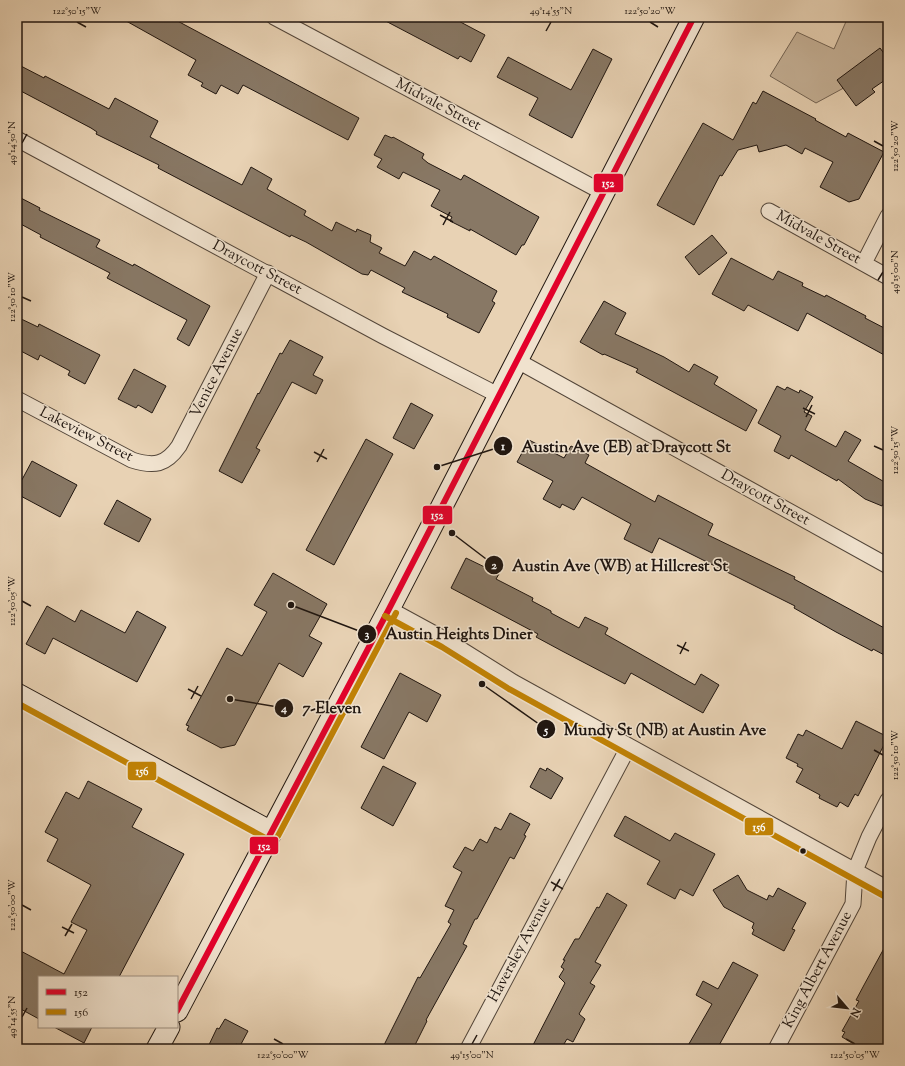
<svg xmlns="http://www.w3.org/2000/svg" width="905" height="1066" font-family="'Sorts Mill Goudy',serif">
<rect width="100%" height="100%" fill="#e8d2b4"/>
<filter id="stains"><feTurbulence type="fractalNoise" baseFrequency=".005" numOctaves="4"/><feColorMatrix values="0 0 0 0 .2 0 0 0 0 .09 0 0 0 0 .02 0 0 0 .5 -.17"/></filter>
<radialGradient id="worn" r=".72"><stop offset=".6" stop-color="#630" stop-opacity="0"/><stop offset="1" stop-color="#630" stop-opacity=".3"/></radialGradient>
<!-- green -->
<path fill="#c6b298" stroke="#736454" d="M 848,17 L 888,17 L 888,64 L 816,103 L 770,76 L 797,32 L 834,49 Z"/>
<!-- building -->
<path fill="#887865" stroke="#201610" d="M 119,17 L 170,17 L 359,118 L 348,140 L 243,85 L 238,94 L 221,85 L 216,94 L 201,86 L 203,83 L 188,75 L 196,60 Z
M 378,17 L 451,17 L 485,35 L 471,62 L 460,56 L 458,59 Z
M 880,48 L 888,59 L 888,78 L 872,89 L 875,92 L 856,106 L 837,80 Z
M 593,49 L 612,59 L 572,138 L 529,115 L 538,98 L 497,77 L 508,57 L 571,90 Z
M 17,64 L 44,78 L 45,76 L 109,109 L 115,98 L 158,121 L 150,137 L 242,185 L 251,167 L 272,179 L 267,189 L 306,211 L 304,215 L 332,231 L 336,222 L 356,232 L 357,229 L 371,235 L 370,242 L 382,248 L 379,253 L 405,266 L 414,251 L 431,260 L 434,256 L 497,291 L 492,301 L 495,303 L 479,333 L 447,317 L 448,314 L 402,292 L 405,288 L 371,270 L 368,275 L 362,274 L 306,242 L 291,235 L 290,237 L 158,168 L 159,165 L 96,134 L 97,132 L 91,128 L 17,89 Z
M 763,91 L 816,119 L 815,120 L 846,137 L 848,133 L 884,152 L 859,199 L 849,202 L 820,187 L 833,162 L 805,148 L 802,154 L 786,145 L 759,152 L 757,145 L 738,150 L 722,176 L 720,175 L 694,225 L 657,205 L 703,123 L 733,140 L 753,102 L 756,104 Z
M 385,135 L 392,138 L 393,137 L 424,154 L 422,158 L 428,163 L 461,180 L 464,175 L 539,217 L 524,245 L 522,245 L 516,255 L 470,229 L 470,231 L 450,221 L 452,217 L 431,206 L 440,190 L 403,172 L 399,179 L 377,167 L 382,159 L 374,155 Z
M 17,196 L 40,208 L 39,210 L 100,240 L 96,247 L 133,266 L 134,264 L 210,306 L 189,346 L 177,339 L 187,320 L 107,278 L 110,273 L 40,237 L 41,235 L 17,222 Z
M 712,235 L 727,253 L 699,275 L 685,257 Z
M 731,258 L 773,280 L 778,271 L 803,283 L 802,286 L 825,297 L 826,295 L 866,316 L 865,318 L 888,330 L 888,357 L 807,313 L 798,331 L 748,305 L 744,311 L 712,294 Z
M 604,301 L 626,313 L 615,334 L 664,357 L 689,372 L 694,364 L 718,377 L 714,384 L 757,410 L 746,431 L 636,372 L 638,369 L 604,354 L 603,355 L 580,342 Z
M 17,317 L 38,327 L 39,324 L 100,355 L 85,384 L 68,375 L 70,371 L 40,355 L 38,360 L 17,349 Z
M 290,340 L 323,357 L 313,375 L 323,380 L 316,394 L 292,382 L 256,448 L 260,450 L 242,483 L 219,471 L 258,393 L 259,394 L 280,353 L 282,354 Z
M 134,369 L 166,386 L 152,413 L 138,405 L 136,408 L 118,399 Z
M 777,386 L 785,390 L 787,387 L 799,393 L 800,390 L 813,397 L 804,412 L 812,416 L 805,430 L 836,447 L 845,431 L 861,440 L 848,461 L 888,484 L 888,495 L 882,506 L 865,499 L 838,479 L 837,481 L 791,455 L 789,459 L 774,451 L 781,436 L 758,423 Z
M 411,403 L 433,415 L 414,449 L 393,438 Z
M 366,439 L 393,454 L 334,565 L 306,550 Z
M 529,440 L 564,458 L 571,446 L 589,455 L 585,463 L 655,502 L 658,495 L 713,524 L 708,535 L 795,577 L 794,579 L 888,630 L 888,657 L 873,649 L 872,651 L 836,632 L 794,608 L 795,606 L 659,538 L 652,553 L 624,539 L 631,524 L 582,497 L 574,510 L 562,504 L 560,508 L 543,499 L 553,481 L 517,462 Z
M 32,461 L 77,485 L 60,517 L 17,494 L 17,489 Z
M 117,500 L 151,519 L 139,542 L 104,524 Z
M 466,558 L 499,574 L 496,579 L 533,598 L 532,601 L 551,611 L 551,613 L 579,628 L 585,617 L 608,628 L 605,634 L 695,685 L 701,674 L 719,685 L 703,713 L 631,673 L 625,684 L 562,651 L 536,637 L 538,634 L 451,588 Z
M 273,573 L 327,604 L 309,636 L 322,643 L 303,677 L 279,663 L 235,745 L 221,748 L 187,730 L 189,726 L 186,725 L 227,648 L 242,656 L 267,612 L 254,605 Z
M 47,606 L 75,622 L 81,610 L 125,633 L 137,611 L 166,627 L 137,682 L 53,638 L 45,654 L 26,644 Z
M 400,673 L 441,695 L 427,722 L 409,712 L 384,759 L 361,747 Z
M 856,721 L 888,737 L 858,796 L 855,794 L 848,807 L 840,802 L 837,807 L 819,798 L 820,795 L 796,782 L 803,769 L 797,766 L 798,764 L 786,758 L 798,734 L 803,736 L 806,730 L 842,749 Z
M 383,766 L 416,783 L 393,826 L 361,808 Z
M 540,768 L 546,771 L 547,768 L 563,778 L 551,799 L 530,787 Z
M 88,781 L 142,809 L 132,827 L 184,854 L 119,977 L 39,977 L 39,1019 L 17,1007 L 17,949 L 64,974 L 87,930 L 71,922 L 91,885 L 47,861 L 58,839 L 45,832 L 66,792 L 79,799 Z
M 510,813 L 530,824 L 524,835 L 526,836 L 514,859 L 510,857 L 477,919 L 475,919 L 463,944 L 467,946 L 426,1020 L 427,1021 L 413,1049 L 382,1049 L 418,977 L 420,978 L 451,924 L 448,922 L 454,910 L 445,906 L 462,872 L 453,867 L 465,847 L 473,851 L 480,839 L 487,843 L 495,827 L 501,830 Z
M 625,816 L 670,841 L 675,833 L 715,854 L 693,896 L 680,889 L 675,899 L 647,884 L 660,861 L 614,836 Z
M 738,875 L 747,890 L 767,900 L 769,895 L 773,897 L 778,888 L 806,903 L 792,929 L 795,930 L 784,951 L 752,934 L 754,930 L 752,928 L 754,923 L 724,907 L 713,890 Z
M 607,893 L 627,905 L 595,962 L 601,965 L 590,983 L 595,986 L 579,1014 L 585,1019 L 573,1042 L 567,1039 L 561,1049 L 531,1049 L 565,983 L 559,977 L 564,969 L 561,967 L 565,960 L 563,960 L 575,939 L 579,939 L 597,907 L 599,908 Z
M 888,941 L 888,1049 L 863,1049 L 842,1037 L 845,1032 L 842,1031 L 859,1001 L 856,1000 L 864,985 Z
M 733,962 L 758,975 L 717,1049 L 686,1049 L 712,1004 L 696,995 L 703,981 L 718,989 Z
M 225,1019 L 248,1031 L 240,1046 L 236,1044 L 233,1049 L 207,1049 L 217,1028 L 219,1029 Z
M 54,1027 L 92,1027 L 84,1043 Z"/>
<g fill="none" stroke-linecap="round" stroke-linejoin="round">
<defs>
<path id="street" d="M 274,17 L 602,192
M 17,139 L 383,336 L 498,395
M 769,211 L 888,277
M 864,263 L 888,216
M 516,360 L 888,566
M 17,399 L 132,460 C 154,467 166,465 179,446 L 268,273
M 389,609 L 446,640 L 513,682 L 888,889
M 468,1049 L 629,746
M 776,1049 L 853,904 L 855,871 L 869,837 L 888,800"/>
<path id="secondary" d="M 17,694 L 271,832
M 177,1011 L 389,609 L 694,17
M 157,1049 L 169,1027"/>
</defs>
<!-- street casing -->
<use href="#street" stroke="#524539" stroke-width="17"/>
<!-- secondary casing -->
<use href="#secondary" stroke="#201610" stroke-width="23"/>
<!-- street -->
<use href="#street" stroke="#f0e2ce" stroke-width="15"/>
<!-- secondary -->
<use href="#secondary" stroke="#f0e2ce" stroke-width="21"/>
<defs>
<path id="bus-1" d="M 177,1011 L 389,609 L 694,17"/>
<path id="bus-2" d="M 385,616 L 442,647 L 509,689 L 884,896
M 17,703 L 267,839
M 278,836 L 396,613"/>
</defs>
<!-- bus-1 casing -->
<use href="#bus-1" stroke="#f0e2ce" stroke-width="9"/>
<!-- bus-2 casing -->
<use href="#bus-2" stroke="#f0e2ce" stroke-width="9"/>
<!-- bus-1 -->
<use href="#bus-1" stroke="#e4002b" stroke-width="6"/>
<!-- bus-2 -->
<use href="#bus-2" stroke="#c18204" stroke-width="6"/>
</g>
<!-- ticks -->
<path fill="none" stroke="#201610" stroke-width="1.5" d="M 77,22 L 86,27M 650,22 L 658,27M 546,31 L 551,22M 874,141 L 883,146M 22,143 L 27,134M 440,215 L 453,222M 443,225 L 450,212M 878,280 L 883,272M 22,297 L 31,301M 803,408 L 815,414M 806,417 L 812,405M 874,446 L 883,450M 314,452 L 327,459M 317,462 L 324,449M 22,601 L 31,606M 677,645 L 689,651M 680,654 L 686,642M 188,689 L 201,696M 191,699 L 198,686M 874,750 L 883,755M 551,882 L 563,889M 553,891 L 560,879M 22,905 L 31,910M 62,927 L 74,933M 65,936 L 72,924M 22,1017 L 27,1008M 274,1039 L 283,1044M 846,1039 L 855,1044M 472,1044 L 477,1035"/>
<!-- markers -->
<circle fill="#201610" stroke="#f0e2ce" stroke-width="1.5" cx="803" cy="851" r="3.5"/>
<g text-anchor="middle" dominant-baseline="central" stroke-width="3" stroke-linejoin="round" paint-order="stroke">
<!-- street labels -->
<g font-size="15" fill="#201610" stroke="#f0e2ce">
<text transform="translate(438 105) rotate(28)">Midvale Street</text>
<text transform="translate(818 238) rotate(29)">Midvale Street</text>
<text transform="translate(257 268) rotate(28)">Draycott Street</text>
<text transform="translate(217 373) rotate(-63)">Venice Avenue</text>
<text transform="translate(86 435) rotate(27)">Lakeview Street</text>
<text transform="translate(765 498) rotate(29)">Draycott Street</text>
<text transform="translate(520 950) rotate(-62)">Haversley Avenue</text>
<text transform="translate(818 970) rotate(-62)">King Albert Avenue</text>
</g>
</g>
<!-- callouts -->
<path fill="none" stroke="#201610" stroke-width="1.5" d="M437 467L503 446M452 533L494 565M291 605L367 634M230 699L284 708M482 684L546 729"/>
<g fill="#201610" stroke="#f0e2ce" stroke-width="1.5">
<circle cx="437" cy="467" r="4"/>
<circle cx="452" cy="533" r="4"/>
<circle cx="291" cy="605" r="4"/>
<circle cx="230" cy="699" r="4"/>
<circle cx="482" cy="684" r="4"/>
<circle cx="503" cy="446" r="10"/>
<circle cx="494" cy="565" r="10"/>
<circle cx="367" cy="634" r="10"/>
<circle cx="284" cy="708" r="10"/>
<circle cx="546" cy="729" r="10"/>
</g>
<g font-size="12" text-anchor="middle" font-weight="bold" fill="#fff">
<text x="503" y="450">1</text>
<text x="494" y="569">2</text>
<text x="367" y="638">3</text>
<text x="284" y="712">4</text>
<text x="546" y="734">5</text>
</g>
<g font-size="16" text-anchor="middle" font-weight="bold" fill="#201610" stroke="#f0e2ce" stroke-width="3" stroke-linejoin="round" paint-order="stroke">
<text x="626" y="452">Austin Ave (EB) at Draycott St</text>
<text x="620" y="571">Austin Ave (WB) at Hillcrest St</text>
<text x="459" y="639">Austin Heights Diner</text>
<text x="332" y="713">7-Eleven</text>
<text x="665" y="735">Mundy St (NB) at Austin Ave</text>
</g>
<g stroke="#f0e2ce" stroke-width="1.5">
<rect x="593" y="173" width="31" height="20" rx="4" fill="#e4002b"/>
<rect x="422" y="505" width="31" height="20" rx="4" fill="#e4002b"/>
<rect x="127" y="761" width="30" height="20" rx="4" fill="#c18204"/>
<rect x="744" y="817" width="30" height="19" rx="4" fill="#c18204"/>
<rect x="249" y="836" width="30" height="19" rx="4" fill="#e4002b"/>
</g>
<g font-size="11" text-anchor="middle" font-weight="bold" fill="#fff">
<text x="608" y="187">152</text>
<text x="437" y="519">152</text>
<text x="142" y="775">156</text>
<text x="759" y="831">156</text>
<text x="264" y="850">152</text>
</g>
<!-- margin -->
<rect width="905" height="1066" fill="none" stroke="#e8d2b4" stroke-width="44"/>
<!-- legend -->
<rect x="38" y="976" width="140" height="52" fill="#f0e2ce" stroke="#9d9082"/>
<rect x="46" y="989" width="20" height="6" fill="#e4002b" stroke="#9d9082"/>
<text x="74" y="996" font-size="12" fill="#201610">152</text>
<rect x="46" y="1009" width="20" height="6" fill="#c18204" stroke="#9d9082"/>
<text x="74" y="1016" font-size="12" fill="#201610">156</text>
<!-- north arrow -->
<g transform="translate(847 1008) rotate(118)" stroke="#f0e2ce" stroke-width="3" paint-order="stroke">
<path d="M0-3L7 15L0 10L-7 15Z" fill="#201610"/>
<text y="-6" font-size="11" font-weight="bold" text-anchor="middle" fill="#201610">N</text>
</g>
<rect x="22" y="22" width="861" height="1022" fill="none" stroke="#201610" stroke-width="1.5"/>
<g font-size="10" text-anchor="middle" fill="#201610">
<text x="77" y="14">122°50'15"W</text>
<text x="551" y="14">49°14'55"N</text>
<text x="650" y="14">122°50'20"W</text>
<text transform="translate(11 143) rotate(-90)" y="4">49°14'50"N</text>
<text transform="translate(894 146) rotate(-90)" y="4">122°50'20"W</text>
<text transform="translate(894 272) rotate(-90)" y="4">49°15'00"N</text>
<text transform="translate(11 297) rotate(-90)" y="4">122°50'10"W</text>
<text transform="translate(894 450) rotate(-90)" y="4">122°50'15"W</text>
<text transform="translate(11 601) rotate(-90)" y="4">122°50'05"W</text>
<text transform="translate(894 755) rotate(-90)" y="4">122°50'10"W</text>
<text transform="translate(11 905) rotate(-90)" y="4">122°50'00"W</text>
<text transform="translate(11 1017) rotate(-90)" y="4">49°14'55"N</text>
<text x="283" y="1058">122°50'00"W</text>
<text x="472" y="1058">49°15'00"N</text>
<text x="855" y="1058">122°50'05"W</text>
</g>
<rect width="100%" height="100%" filter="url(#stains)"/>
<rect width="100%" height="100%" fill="url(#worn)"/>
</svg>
